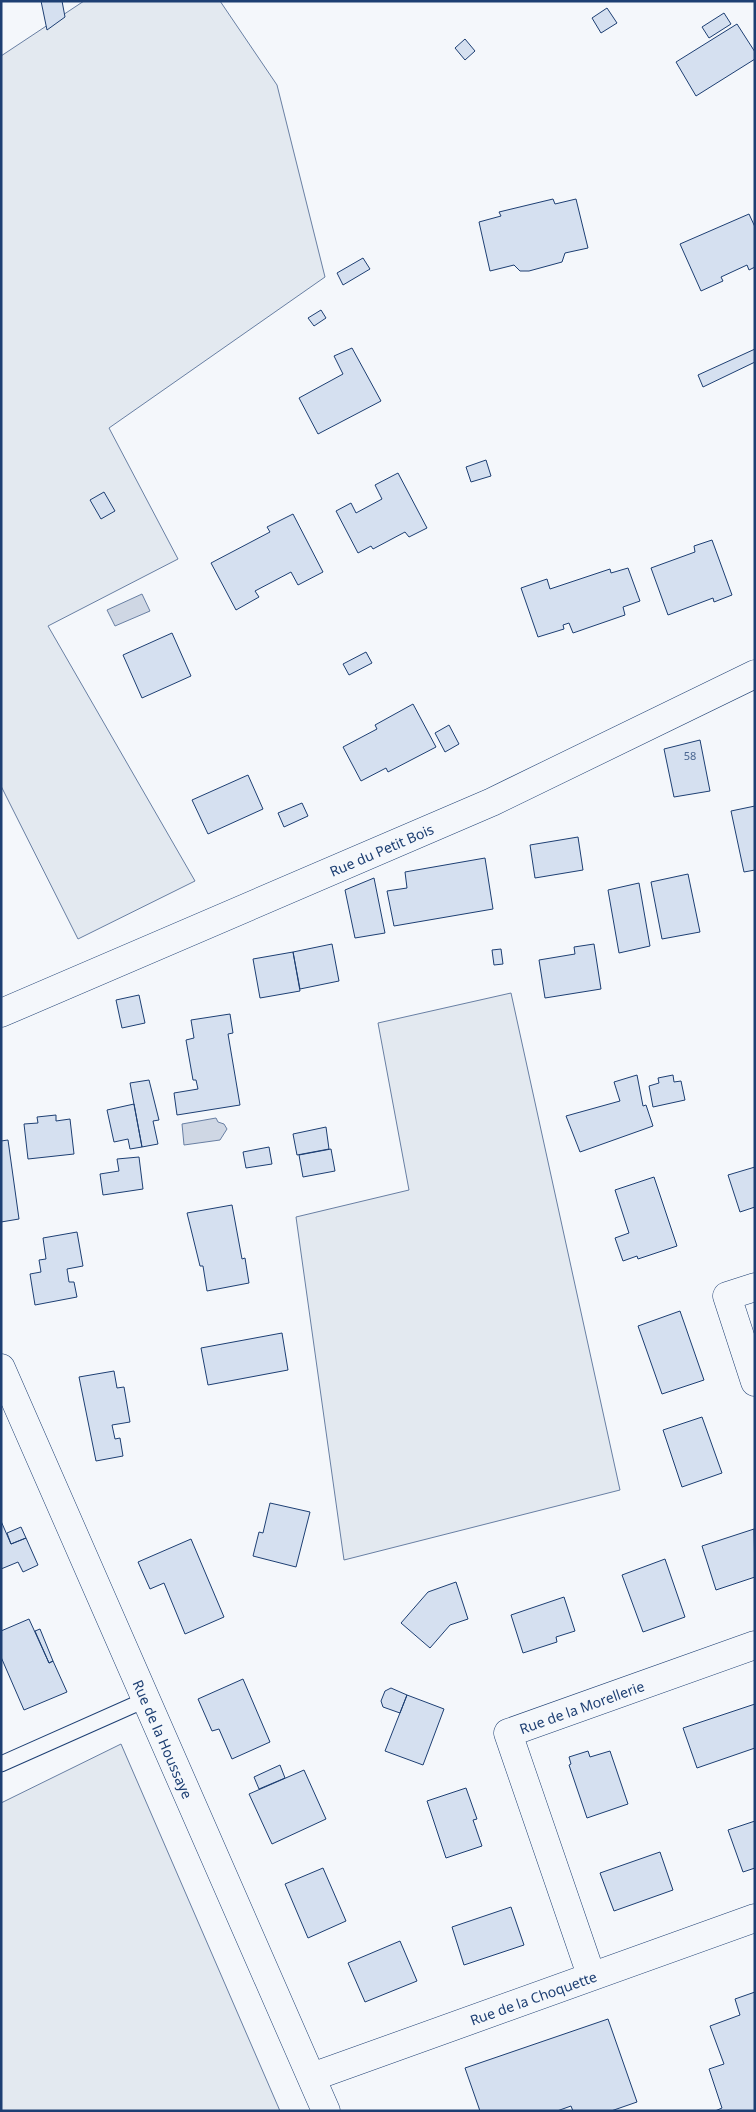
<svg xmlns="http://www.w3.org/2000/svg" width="756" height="2112" font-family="'Noto Sans',sans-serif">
<rect width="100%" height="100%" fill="#f4f7fb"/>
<!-- green -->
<path fill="#e3e9f0" stroke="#687fa3" d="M 84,1 L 220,1 L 277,85 L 325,277 L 109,428 L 178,559 L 48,626 L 195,881 L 78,939 L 1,786 L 1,56 Z
M 511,993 L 620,1490 L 344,1560 L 296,1217 L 409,1190 L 378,1023 Z
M 121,1744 L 280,2111 L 1,2111 L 1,1803 Z"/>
<!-- water -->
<path fill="#cfd7e4" stroke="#687fa3" d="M 142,594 L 150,611 L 115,626 L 107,610 Z
M 216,1118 L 218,1122 L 224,1124 L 227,1129 L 220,1140 L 184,1145 L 182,1124 Z"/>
<!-- building -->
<path fill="#d5e0f0" stroke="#1d3f73" d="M 41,1 L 62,1 L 65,17 L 47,30 Z
M 607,8 L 617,23 L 601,33 L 592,18 Z
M 724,13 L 731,24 L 709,38 L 702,27 Z
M 737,24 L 755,52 L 755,59 L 696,96 L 676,62 Z
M 465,39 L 475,51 L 465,60 L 455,48 Z
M 553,199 L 555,204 L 576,199 L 588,248 L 565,253 L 562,262 L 529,271 L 520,271 L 514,265 L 490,271 L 479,222 L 501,216 L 499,212 Z
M 749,214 L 755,227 L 755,267 L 749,270 L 747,265 L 721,277 L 723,281 L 701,291 L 680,244 Z
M 363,258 L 370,269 L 343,285 L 337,273 Z
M 321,310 L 326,318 L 314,326 L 308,318 Z
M 352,348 L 381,401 L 318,434 L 299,398 L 343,374 L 334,356 Z
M 755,349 L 755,362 L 703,387 L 698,375 Z
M 486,460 L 491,476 L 471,482 L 466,467 Z
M 398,473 L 427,528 L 409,537 L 405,532 L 373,549 L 371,546 L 358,553 L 336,511 L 351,503 L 356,513 L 382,499 L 375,485 Z
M 104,492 L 115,511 L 101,519 L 90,500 Z
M 293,514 L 323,572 L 298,585 L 291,572 L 255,591 L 259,597 L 236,610 L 211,563 L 270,532 L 267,527 Z
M 712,540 L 732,595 L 714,602 L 713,598 L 668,615 L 651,568 L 695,552 L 694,546 Z
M 628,568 L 640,601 L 623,607 L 625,615 L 573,633 L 569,623 L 563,625 L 564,629 L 538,637 L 521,588 L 547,579 L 550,589 L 610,569 L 611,573 Z
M 172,633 L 191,676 L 142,698 L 123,655 Z
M 366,652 L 372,663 L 349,675 L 343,664 Z
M 413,704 L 436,747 L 388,772 L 386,768 L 361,781 L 343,747 L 377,729 L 375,725 Z
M 449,725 L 459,744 L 445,752 L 435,733 Z
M 700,740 L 710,791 L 674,797 L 664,749 Z
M 248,775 L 263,809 L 208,834 L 192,800 Z
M 302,803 L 308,816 L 284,827 L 278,813 Z
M 755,806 L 755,870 L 744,872 L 731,811 Z
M 578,837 L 583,870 L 535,878 L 530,845 Z
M 485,858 L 493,909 L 394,926 L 387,891 L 407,888 L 405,872 Z
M 688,874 L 700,932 L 662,939 L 651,882 Z
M 374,878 L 385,933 L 355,938 L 345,890 Z
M 639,883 L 650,946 L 619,953 L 608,890 Z
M 332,944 L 339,981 L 300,989 L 293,952 Z
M 594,944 L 601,989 L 545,998 L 539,960 L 575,954 L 574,947 Z
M 501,949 L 503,964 L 494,965 L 492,950 Z
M 293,952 L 300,991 L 260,998 L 253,959 Z
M 139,995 L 145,1023 L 122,1028 L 116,1000 Z
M 230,1014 L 233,1033 L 228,1034 L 240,1105 L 177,1115 L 174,1093 L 198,1089 L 196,1080 L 193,1080 L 186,1040 L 194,1038 L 191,1020 Z
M 637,1075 L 643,1106 L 646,1105 L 653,1126 L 580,1152 L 566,1116 L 620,1101 L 614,1082 Z
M 673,1075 L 674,1082 L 681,1081 L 685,1100 L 653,1107 L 649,1086 L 659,1083 L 658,1078 Z
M 149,1080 L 159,1120 L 153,1121 L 158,1144 L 142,1147 L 130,1083 Z
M 134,1104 L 142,1147 L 130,1149 L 128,1139 L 114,1142 L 107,1110 Z
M 56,1115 L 56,1121 L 70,1119 L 74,1154 L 28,1159 L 24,1124 L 38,1123 L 37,1117 Z
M 326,1127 L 329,1149 L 297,1155 L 293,1134 Z
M 8,1140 L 19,1219 L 1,1222 L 1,1141 Z
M 269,1147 L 272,1164 L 246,1168 L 243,1152 Z
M 331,1149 L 335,1171 L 303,1177 L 299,1155 Z
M 139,1157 L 143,1189 L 103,1195 L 100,1174 L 119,1171 L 117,1159 Z
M 755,1167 L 755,1207 L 740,1212 L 728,1175 Z
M 654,1177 L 677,1246 L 638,1259 L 637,1256 L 623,1261 L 615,1238 L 629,1233 L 615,1190 Z
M 232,1205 L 242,1259 L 245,1258 L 249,1283 L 207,1291 L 203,1266 L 200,1266 L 187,1213 Z
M 77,1232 L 83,1266 L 67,1269 L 69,1282 L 74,1282 L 77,1297 L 35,1305 L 30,1274 L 41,1272 L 39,1260 L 46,1259 L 43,1238 Z
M 680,1311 L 704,1380 L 662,1394 L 638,1326 Z
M 282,1333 L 288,1370 L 208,1385 L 201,1348 Z
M 114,1371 L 117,1388 L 124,1387 L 130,1422 L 112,1425 L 115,1439 L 120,1438 L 123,1456 L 96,1461 L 79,1377 Z
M 702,1417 L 722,1473 L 682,1487 L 663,1430 Z
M 270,1503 L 310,1512 L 296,1567 L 253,1556 L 259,1532 L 263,1533 Z
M 1,1521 L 11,1544 L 26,1538 L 38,1565 L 23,1572 L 18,1562 L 1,1569 Z
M 21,1527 L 26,1538 L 11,1544 L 7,1533 Z
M 754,1529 L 755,1577 L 716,1590 L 702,1546 Z
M 191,1539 L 224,1617 L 185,1634 L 164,1583 L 150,1589 L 138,1562 Z
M 665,1559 L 685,1617 L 643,1632 L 622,1575 Z
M 456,1582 L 468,1619 L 450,1625 L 430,1648 L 401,1623 L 428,1592 Z
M 564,1597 L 575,1631 L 556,1637 L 557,1642 L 523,1653 L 511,1615 Z
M 29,1619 L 49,1663 L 53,1661 L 67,1692 L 24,1710 L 1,1657 L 1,1631 Z
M 40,1629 L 53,1661 L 49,1663 L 35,1631 Z
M 243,1679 L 270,1742 L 232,1759 L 219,1729 L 212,1731 L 198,1699 Z
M 391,1688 L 407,1695 L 400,1713 L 383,1707 L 381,1701 L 385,1691 Z
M 407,1695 L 444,1709 L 423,1765 L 385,1751 Z
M 755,1704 L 755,1748 L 697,1768 L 683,1728 Z
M 588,1751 L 590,1757 L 610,1751 L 628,1804 L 587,1818 L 569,1765 L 571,1764 L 569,1757 Z
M 280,1765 L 285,1778 L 259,1789 L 254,1777 Z
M 304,1770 L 326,1819 L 272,1844 L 249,1794 Z
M 466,1788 L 477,1819 L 473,1820 L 482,1846 L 446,1858 L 427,1801 Z
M 755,1821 L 755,1868 L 743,1872 L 728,1830 Z
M 660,1852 L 673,1890 L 614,1911 L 600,1873 Z
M 323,1868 L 346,1921 L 308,1938 L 285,1884 Z
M 511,1907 L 524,1945 L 464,1965 L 452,1927 Z
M 400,1941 L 417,1981 L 365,2002 L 348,1963 Z
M 755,1992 L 755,2111 L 715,2111 L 722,2108 L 709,2069 L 724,2064 L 710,2026 L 740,2015 L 735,1999 Z
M 608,2019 L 637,2102 L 611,2111 L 573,2111 L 571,2106 L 557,2111 L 480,2111 L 465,2068 Z"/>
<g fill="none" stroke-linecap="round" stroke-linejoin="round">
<defs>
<path id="service" d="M 1,1764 L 145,1700"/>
<g id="minor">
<path id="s1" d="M 1,1013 L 492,802 L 755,674"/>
<path d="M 755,1287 L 727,1296 L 755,1382"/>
<path id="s2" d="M 1,1368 L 326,2111"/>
<path id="s3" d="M 591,1975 L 508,1733 L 755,1645"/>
<path id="s4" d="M 312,2077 L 755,1918"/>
</g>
</defs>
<!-- service casing -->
<use href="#service" stroke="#1d3f73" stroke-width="17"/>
<!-- minor casing -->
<use href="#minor" stroke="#1d3f73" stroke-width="29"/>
<!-- service -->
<use href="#service" stroke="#f4f7fb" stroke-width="15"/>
<!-- minor -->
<use href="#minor" stroke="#f4f7fb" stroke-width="28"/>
</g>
<g text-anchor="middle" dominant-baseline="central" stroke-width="4" stroke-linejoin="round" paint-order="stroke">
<!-- number labels -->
<g font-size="11" fill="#4b6792">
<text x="690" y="755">58</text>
</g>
<!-- street labels -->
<g font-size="14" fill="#1d3f73" stroke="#f4f7fb">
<text stroke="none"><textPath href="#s1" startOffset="414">Rue du Petit Bois</textPath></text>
<text stroke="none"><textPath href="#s3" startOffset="334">Rue de la Morellerie</textPath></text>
<text stroke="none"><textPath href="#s2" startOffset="405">Rue de la Houssaye</textPath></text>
<text stroke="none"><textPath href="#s4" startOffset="235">Rue de la Choquette</textPath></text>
</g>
</g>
<!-- border -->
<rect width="756" height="2112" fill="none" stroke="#1d3f73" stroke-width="5"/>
</svg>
